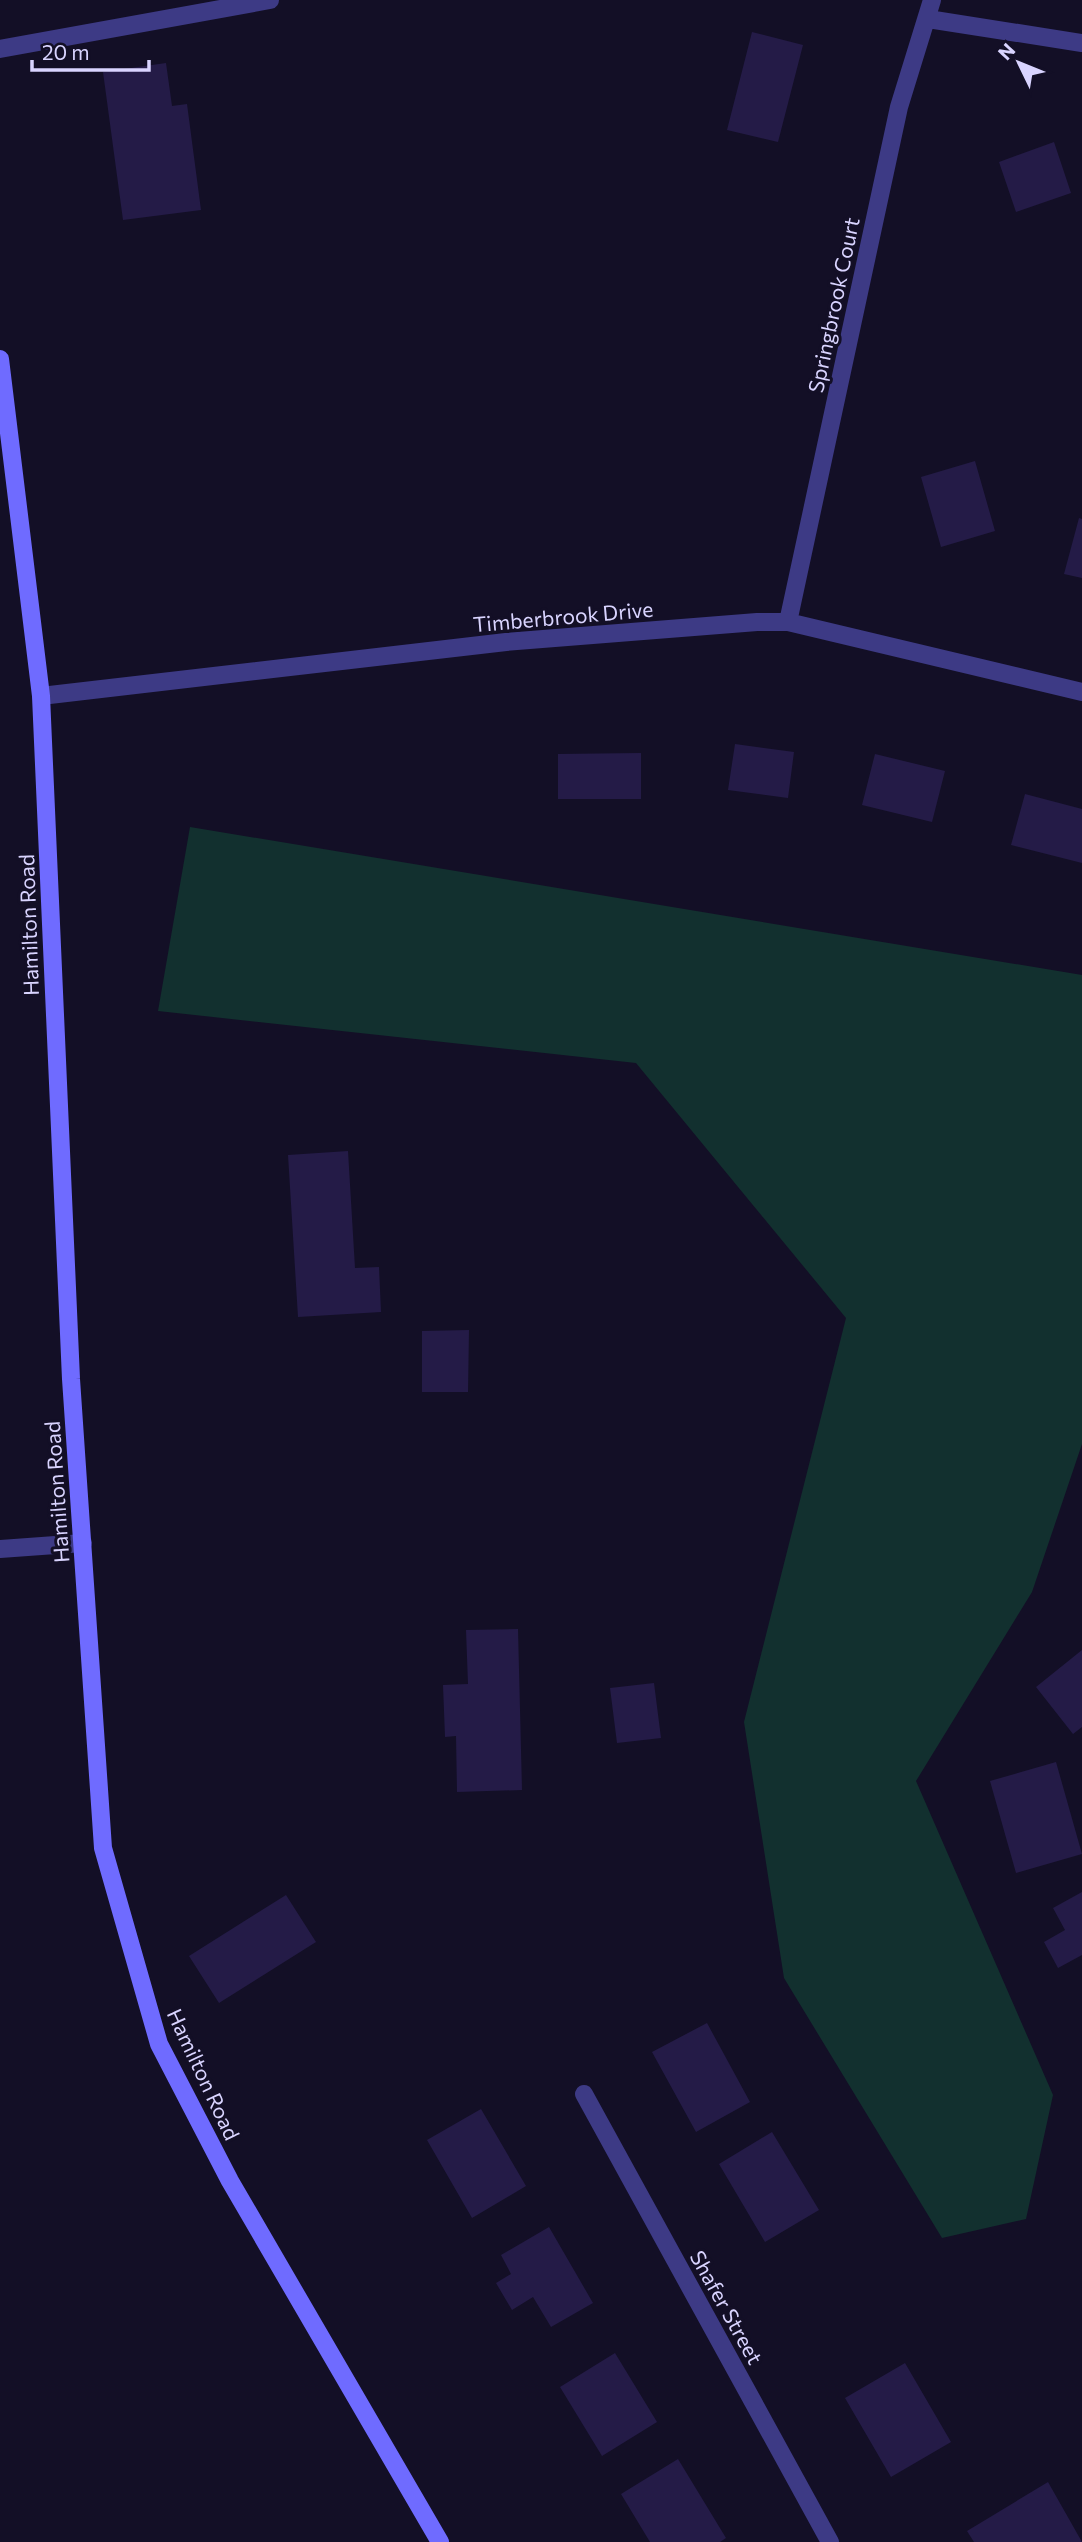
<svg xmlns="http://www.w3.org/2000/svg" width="1082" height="2542" font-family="Commissioner,sans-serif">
<rect width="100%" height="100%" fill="#130f26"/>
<!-- green -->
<path fill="#12302f" d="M 190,827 L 1082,975 L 1082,1444 L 1032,1592 L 916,1781 L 1053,2095 L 1026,2219 L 942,2238 L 784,1978 L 744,1722 L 846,1318 L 636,1063 L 158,1011 Z"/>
<!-- building -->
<path fill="#241b47" d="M 752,32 L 803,45 L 778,142 L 727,130 Z
M 166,63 L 172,106 L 187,104 L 201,210 L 123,220 L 103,72 Z
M 1054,142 L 1071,193 L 1016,212 L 999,162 Z
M 975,461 L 995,531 L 941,547 L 921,477 Z
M 1079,518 L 1082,519 L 1082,578 L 1064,574 Z
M 735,744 L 794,752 L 788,798 L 728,790 Z
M 641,753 L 641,799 L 558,799 L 558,754 Z
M 875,754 L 945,771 L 932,822 L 862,805 Z
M 1025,794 L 1082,809 L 1082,863 L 1011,845 Z
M 348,1151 L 355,1268 L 379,1267 L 381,1312 L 298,1317 L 288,1155 Z
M 469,1330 L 468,1392 L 422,1392 L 422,1331 Z
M 518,1629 L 522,1790 L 457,1792 L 456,1736 L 445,1737 L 443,1685 L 468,1684 L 466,1630 Z
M 1082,1650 L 1082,1727 L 1073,1734 L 1036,1687 Z
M 654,1683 L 661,1738 L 617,1743 L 610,1688 Z
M 1056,1762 L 1082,1854 L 1016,1873 L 990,1781 Z
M 1082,1892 L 1082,1955 L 1058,1968 L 1044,1942 L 1065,1930 L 1053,1908 Z
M 286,1895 L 316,1942 L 219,2003 L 189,1956 Z
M 707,2023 L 750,2102 L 696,2132 L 652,2052 Z
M 481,2109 L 526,2186 L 472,2218 L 427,2140 Z
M 772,2132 L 819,2210 L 765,2242 L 719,2164 Z
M 549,2227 L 593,2303 L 551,2327 L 533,2297 L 512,2310 L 496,2283 L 511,2274 L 501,2255 Z
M 615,2353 L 657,2422 L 602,2456 L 560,2387 Z
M 905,2363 L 951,2442 L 891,2477 L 845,2398 Z
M 678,2459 L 726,2538 L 720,2542 L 650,2542 L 621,2494 Z
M 1048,2482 L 1082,2542 L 974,2542 L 967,2531 Z"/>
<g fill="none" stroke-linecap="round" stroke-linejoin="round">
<!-- lane -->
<path stroke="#3d3a85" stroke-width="18" d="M 0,49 L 270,0"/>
<!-- street -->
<path stroke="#3d3a85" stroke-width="18" d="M 928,19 L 1082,43
M 788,622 L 899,107 L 932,0
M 41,696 L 506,642 L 757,622 L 788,622 L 1082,692
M 0,1549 L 83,1543
M 584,2094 L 830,2542"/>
<!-- secondary -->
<path stroke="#6f6bff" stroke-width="18" d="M 0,359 L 41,696 L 71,1379 L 103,1848 L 159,2044 L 230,2181 L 440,2542"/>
</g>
<g text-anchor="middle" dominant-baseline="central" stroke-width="6" stroke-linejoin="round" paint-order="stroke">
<!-- street labels -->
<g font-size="21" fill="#d9d4ff" stroke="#130f26">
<text transform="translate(833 305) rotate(-78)">Springbrook Court</text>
<text transform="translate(563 616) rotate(-5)">Timberbrook Drive</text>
<text transform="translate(28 925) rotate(-92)">Hamilton Road</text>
<text transform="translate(56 1492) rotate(-94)">Hamilton Road</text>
<text transform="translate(204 2074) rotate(65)">Hamilton Road</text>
<text transform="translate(727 2307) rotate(61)">Shafer Street</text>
</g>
</g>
<!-- north arrow -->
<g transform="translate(1019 63) rotate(313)" stroke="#130f26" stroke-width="5" paint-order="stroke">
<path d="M0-5L12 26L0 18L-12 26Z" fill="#d9d4ff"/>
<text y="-10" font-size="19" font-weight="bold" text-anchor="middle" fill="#d9d4ff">N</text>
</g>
<!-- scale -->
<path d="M32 60v10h117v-10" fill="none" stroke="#d9d4ff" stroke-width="3.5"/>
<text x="42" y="60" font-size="21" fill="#d9d4ff" stroke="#130f26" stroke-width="5" paint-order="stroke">20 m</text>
</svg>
